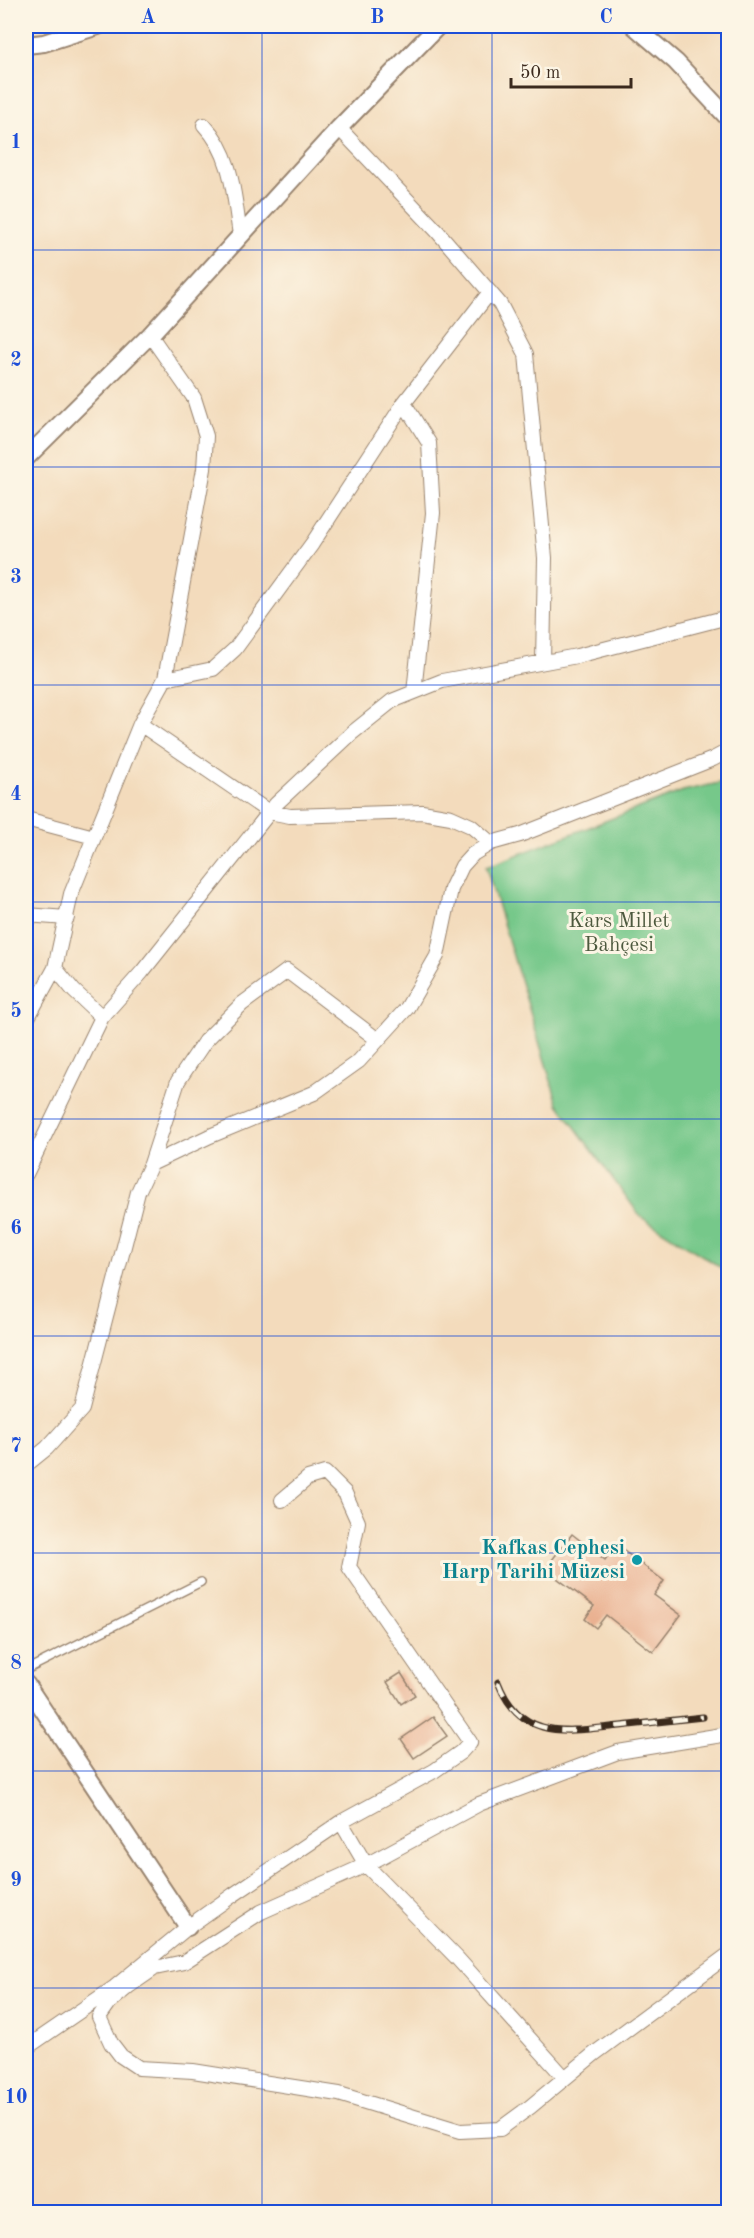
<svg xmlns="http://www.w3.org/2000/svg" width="754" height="2238" font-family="'Old Standard TT',serif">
<rect width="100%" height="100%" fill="#fcf5e5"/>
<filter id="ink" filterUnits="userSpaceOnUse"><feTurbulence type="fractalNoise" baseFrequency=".0167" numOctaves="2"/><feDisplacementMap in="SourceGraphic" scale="12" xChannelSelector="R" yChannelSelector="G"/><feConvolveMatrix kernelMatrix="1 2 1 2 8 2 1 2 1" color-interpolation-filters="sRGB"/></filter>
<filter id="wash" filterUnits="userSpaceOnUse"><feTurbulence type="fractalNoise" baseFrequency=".008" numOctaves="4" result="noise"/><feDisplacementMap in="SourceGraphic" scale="24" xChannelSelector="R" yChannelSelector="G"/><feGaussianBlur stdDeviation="1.35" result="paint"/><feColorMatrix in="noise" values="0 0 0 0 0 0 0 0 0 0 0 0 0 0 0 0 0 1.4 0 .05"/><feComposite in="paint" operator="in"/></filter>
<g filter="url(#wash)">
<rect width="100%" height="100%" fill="#f3dbbc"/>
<!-- green -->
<path fill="#76c88a" stroke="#587954" stroke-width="1.5" d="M 728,781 L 728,1272 L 641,1217 L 558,1104 L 486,867 L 683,791 Z"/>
<g id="blocks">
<!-- building -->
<path fill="#e9ae8d" d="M 572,1534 L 605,1560 L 616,1545 L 664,1581 L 654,1595 L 681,1615 L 653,1652 L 606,1615 L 596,1628 L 585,1619 L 594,1606 L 545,1569 Z
M 401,1673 L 415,1695 L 401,1704 L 387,1682 Z
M 433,1717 L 447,1736 L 414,1758 L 401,1739 Z"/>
</g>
</g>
<g filter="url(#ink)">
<use href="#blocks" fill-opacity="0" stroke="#97826d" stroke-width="1.5"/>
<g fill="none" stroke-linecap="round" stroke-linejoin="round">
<defs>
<path id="service" d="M 26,143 L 28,150
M 26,1670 L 201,1582"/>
<path id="minor" d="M 204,125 C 233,155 234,197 240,235
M 339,128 L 437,231 L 500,304 L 526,354 L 545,558 L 543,662
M 404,403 L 429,443 L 433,513 L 414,692
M 165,679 L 213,669 L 235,649 L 312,544 L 404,403 L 490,292
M 140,724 L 269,812 L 290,816 L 422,812 L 451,817 L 471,826 L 491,843
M 26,819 L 94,837
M 26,915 L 67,918
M 55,968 L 74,991 L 102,1017
M 26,1021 L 55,968 L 71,894 L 140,724 L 165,679 L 204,469 L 206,436 L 194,398 L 150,335
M 151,1164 L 178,1081 L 205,1041 L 242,1004 L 287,971 L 378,1040
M 26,1174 L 102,1017 L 142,972 L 276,804 L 352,733 L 392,701 L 442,681 L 577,656 L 728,617
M 26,1465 L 47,1448 L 82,1409 L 138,1192 L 151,1164 L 210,1136 L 314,1093 L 359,1061 L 407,1008 L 437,956 L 451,889 L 462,866 L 473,854 L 491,843 L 520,835 L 713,759 L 728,751
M 728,1734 L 618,1752 L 479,1804 L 366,1865 L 261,1912 L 184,1962 L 155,1968 L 129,1986 L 109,2003 L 99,2017 L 111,2043 L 121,2056 L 139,2068 L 193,2071 L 339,2094 L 460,2131 L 500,2129 L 530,2107 L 594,2054 L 728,1955
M 341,1822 L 366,1865 L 457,1958 L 565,2078
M 26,2048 L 115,1987 L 188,1927 L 233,1895 L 341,1822 L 434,1771 L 461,1752 L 470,1742 L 349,1567 L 358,1522 L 345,1493 L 325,1473 L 308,1478 L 282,1500"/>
<path id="tertiary" d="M 634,26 L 676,62 L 728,118
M 26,45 L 44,43 L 98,26
M 26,458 L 150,335 L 339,128 L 438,26
M 26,1684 L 188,1927"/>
</defs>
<!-- service casing -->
<use href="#service" stroke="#97826d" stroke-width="10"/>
<!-- minor casing -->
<use href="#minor" stroke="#97826d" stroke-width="16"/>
<!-- tertiary casing -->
<use href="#tertiary" stroke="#97826d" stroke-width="20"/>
<!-- service -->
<use href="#service" stroke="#fff" stroke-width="7"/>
<!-- minor -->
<use href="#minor" stroke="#fff" stroke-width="14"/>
<!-- tertiary -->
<use href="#tertiary" stroke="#fff" stroke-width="16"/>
<defs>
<path id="rail" d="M 498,1682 C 521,1742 568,1731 620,1726 C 648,1723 676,1720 703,1717
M 271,2212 L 414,2210 L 455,2212"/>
</defs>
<!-- rail casing -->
<use href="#rail" stroke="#3b2a1e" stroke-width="7"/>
<!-- rail -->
<use href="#rail" stroke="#fcf5e5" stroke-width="4.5" stroke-dasharray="14" stroke-linecap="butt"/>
</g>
</g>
<!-- grid -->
<path fill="none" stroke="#1d4ed8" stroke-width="1.5" stroke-opacity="0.55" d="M 262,26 L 262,2212M 492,26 L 492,2212M 26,250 L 728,250M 26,467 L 728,467M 26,685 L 728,685M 26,902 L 728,902M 26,1119 L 728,1119M 26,1336 L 728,1336M 26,1553 L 728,1553M 26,1771 L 728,1771M 26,1988 L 728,1988"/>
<!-- markers -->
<circle fill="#0f9aa8" stroke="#fcf5e5" stroke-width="2" cx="637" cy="1560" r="6"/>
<g text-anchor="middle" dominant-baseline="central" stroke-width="6" stroke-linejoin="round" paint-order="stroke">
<!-- park labels -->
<g font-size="21" fill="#4d593e" stroke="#fcf5e5">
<text x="619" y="921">Kars Millet<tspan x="619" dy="24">Bahçesi</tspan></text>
</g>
<!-- culture labels -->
<g font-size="21" font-weight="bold" fill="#0d838f" stroke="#fcf5e5" text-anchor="end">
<text x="625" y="1548">Kafkas Cephesi<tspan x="625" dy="24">Harp Tarihi Müzesi</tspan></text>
</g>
</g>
<!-- margin -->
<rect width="754" height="2238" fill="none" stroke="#fcf5e5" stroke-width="66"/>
<!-- scale -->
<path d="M511 78v9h120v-9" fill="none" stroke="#3b2a1e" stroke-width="3"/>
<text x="520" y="78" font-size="18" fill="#3b2a1e" stroke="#fcf5e5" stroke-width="4.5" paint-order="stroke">50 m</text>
<rect x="33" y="33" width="688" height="2172" fill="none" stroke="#1d4ed8" stroke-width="2"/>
<g font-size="20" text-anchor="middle" font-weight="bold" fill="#1d4ed8">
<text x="148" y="23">A</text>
<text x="377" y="23">B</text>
<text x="606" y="23">C</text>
<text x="16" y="148">1</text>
<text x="16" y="366">2</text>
<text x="16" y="583">3</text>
<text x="16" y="800">4</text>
<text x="16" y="1017">5</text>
<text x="16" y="1234">6</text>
<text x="16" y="1452">7</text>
<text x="16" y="1669">8</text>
<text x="16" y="1886">9</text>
<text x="16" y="2103">10</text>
</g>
</svg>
